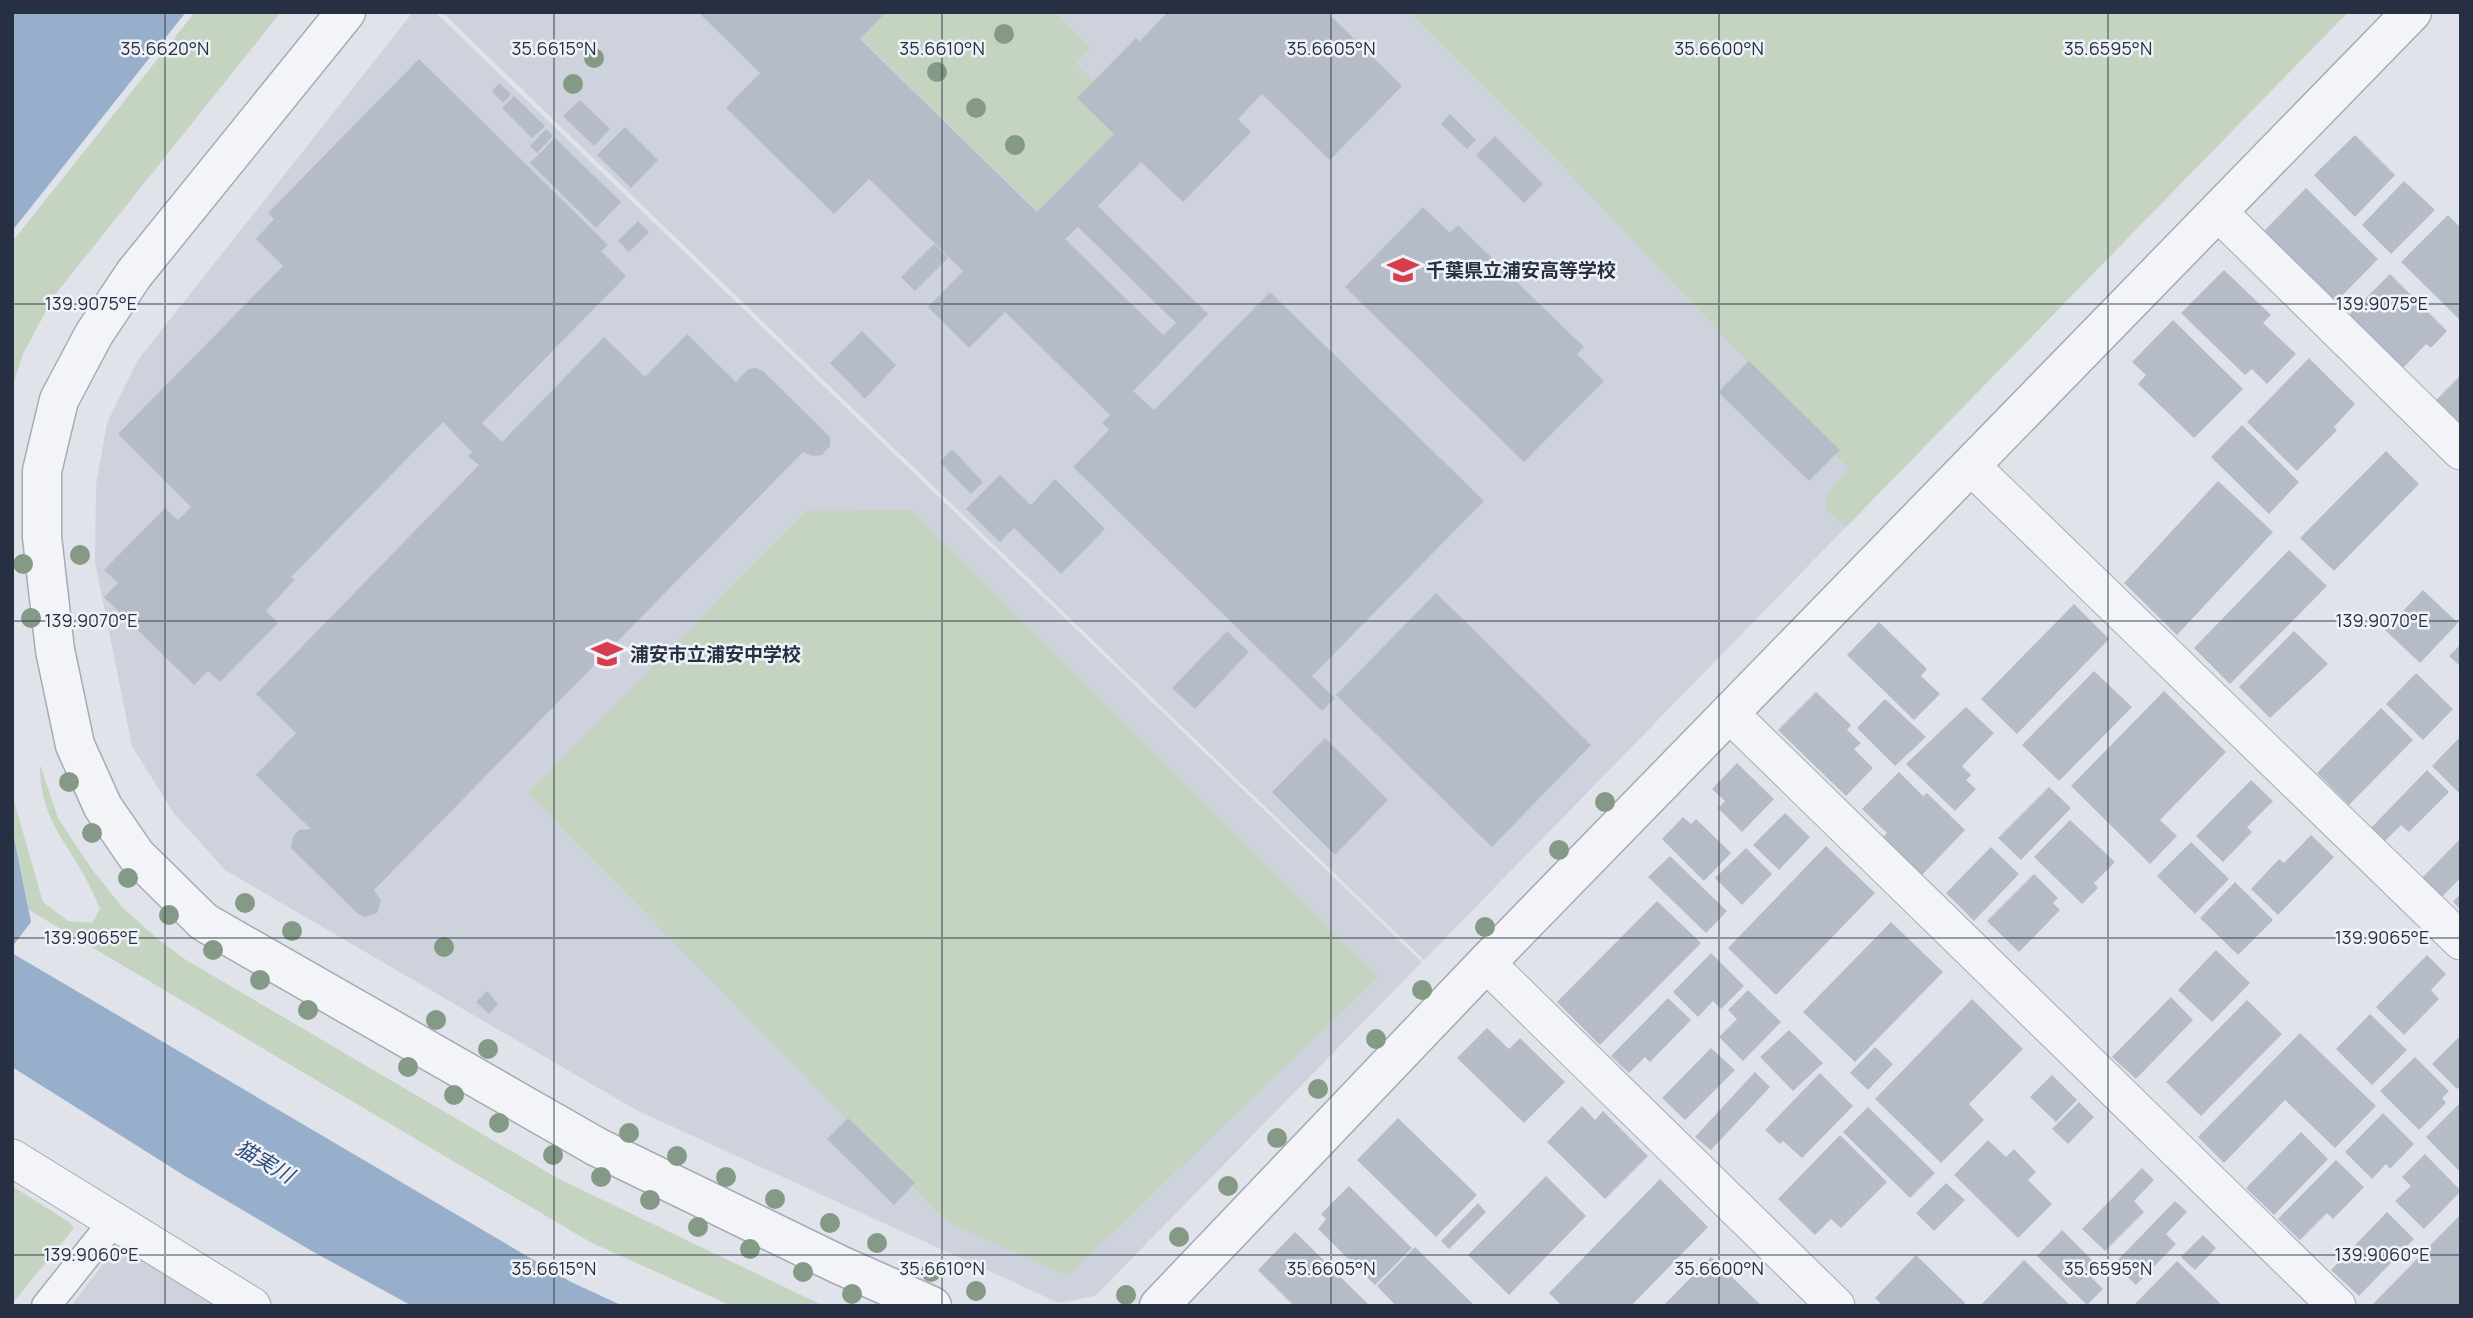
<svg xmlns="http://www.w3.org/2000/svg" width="2473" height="1318" font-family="Manrope,'Noto Sans JP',sans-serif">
<rect width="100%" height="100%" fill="#e0e3ea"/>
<!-- built -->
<path fill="#cdd2dc" d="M 413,12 L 435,12 L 1422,962 L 1095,1296 L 1059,1303 L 636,1110 L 225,870 L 173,812 L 132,746 L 95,562 L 96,485 L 107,423 L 138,360 Z
M 442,12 L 2348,12 L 1424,960 Z
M 117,1246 L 222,1306 L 71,1306 Z"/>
<!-- green -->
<path fill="#c4d4c0" d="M 195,12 L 281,12 L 54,296 L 23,354 L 12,388 L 12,242 Z
M 886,12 L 1056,12 L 1090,48 L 1076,64 L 1094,82 L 1114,134 L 1038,211 L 861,38 Z
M 1409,12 L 2348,12 L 1846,527 L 1826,510 L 1826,496 L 1849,469 L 1554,157 Z
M 911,510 L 1378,977 L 1068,1276 L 947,1222 L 528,793 L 806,511 Z
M 40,765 L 58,818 L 91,868 L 123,908 L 159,940 L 186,960 L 559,1179 L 824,1306 L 732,1306 L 590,1242 L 29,910 L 12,827 L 12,794 L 43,902 L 68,921 L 92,923 L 100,909 C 95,898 90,886 84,875 C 61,835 40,814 40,765 Z
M 12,1186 L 69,1222 L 74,1228 L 12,1304 Z"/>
<!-- water -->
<path fill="#98afcc" d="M 12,12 L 186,12 L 12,231 Z
M 12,827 L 31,922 L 12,947 Z
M 12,953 L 571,1282 L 623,1306 L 412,1306 L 310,1250 L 185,1176 L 12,1067 Z"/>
<!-- building -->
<path fill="#b6bcc7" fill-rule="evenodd" d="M 698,12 L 886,12 L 860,39 L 1037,212 L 1114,134 L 1077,98 L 1136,38 L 1139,42 L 1168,12 L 1327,12 L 1402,86 L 1330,160 L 1262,94 L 1238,119 L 1251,132 L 1183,202 L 1141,162 L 1098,206 L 1208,314 L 1133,391 L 1154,410 L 1270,292 L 1484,501 L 1312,676 L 1335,698 L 1322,711 L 1073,467 L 1109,430 L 1102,423 L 1110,415 L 1005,312 L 969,348 L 928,307 L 963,271 L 869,179 L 834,214 L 726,108 L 760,73 ZM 1078,227 L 1176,323 L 1163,335 L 1065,239 Z
M 419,59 L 608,245 L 601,251 L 626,276 L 482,423 L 502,442 L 604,337 L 645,377 L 687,334 L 736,382 L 748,369 L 756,368 L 763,371 L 830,437 L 830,446 L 822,455 L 813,456 L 803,452 L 374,890 L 381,901 L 377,913 L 365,917 L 357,913 L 291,848 L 293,837 L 299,830 L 311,829 L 256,775 L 296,733 L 256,694 L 479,465 L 468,456 L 472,452 L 443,422 L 291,577 L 295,579 L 266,611 L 278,623 L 220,682 L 208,671 L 194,685 L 104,597 L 118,583 L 104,570 L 165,508 L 178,520 L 191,507 L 118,434 L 283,266 L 256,239 L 274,219 L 268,213 Z
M 499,83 L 511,94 L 503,103 L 492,91 Z
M 514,96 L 545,126 L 532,138 L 502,108 Z
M 580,100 L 610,129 L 594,146 L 563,116 Z
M 1450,114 L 1476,140 L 1467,149 L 1441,124 Z
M 625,127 L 658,160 L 631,188 L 597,155 Z
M 546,129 L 553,136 L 537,153 L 530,146 Z
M 2355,135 L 2395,175 L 2355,217 L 2314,175 Z
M 1495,136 L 1543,184 L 1524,203 L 1476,155 Z
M 555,138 L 621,202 L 596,228 L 530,163 Z
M 2404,181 L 2435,210 L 2391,254 L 2362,225 Z
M 2306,188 L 2378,259 L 2334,304 L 2262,233 Z
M 1423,207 L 1450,233 L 1458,225 L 1584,347 L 1577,354 L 1604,381 L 1524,462 L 1345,287 Z
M 2448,215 L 2461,228 L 2461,321 L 2401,262 Z
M 638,221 L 649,232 L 629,252 L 618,241 Z
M 934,244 L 948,258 L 915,291 L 901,277 Z
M 2224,270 L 2271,315 L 2263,323 L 2296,354 L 2267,384 L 2252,369 L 2245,375 L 2181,313 Z
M 2390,274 L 2447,331 L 2431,348 L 2426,344 L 2402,369 L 2348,316 Z
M 2173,320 L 2243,389 L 2194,438 L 2138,384 L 2146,375 L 2132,362 Z
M 862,331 L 896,365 L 865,399 L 830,363 Z
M 2309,358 L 2355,404 L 2334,427 L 2337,430 L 2297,471 L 2247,422 Z
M 1749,361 L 1840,450 L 1809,481 L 1718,392 Z
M 2461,375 L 2461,432 L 2432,404 Z
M 2242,425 L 2299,482 L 2269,514 L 2211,457 Z
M 952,449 L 983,482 L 971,494 L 940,462 Z
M 2386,451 L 2419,484 L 2334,571 L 2300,538 Z
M 1000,475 L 1031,505 L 1055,479 L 1105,529 L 1061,574 L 1014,528 L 1000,542 L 966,509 Z
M 2218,481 L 2273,532 L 2177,635 L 2124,583 Z
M 2289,550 L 2327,586 L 2230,684 L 2194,648 Z
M 2423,590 L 2458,623 L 2420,663 L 2385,630 Z
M 1436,593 L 1591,745 L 1492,847 L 1336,695 Z
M 2074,604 L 2109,639 L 2017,734 L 1981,699 Z
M 1879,622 L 1927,669 L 1921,676 L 1940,694 L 1914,720 L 1847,655 Z
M 1227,631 L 1249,652 L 1195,709 L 1172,688 Z
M 2294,631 L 2328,664 L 2270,718 L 2239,687 Z
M 2461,644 L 2461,667 L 2449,656 Z
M 2094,671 L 2132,707 L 2059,781 L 2022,745 Z
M 2416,673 L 2453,709 L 2423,740 L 2386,704 Z
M 2164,691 L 2226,752 L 2160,820 L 2177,836 L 2150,864 L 2071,786 Z
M 1816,692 L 1851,725 L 1847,730 L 1861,743 L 1854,749 L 1873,768 L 1846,796 L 1778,730 Z
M 1885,699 L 1926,737 L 1895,766 L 1857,728 Z
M 1966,707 L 1994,733 L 1962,766 L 1971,775 L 1966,780 L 1976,789 L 1955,811 L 1906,764 Z
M 2381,708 L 2413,740 L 2349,805 L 2317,773 Z
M 2461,736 L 2461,795 L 2432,766 Z
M 1325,738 L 1388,800 L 1335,855 L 1272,792 Z
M 1737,763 L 1774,799 L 1742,832 L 1718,808 L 1725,801 L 1712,789 Z
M 2427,770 L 2449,792 L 2409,832 L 2401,825 L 2384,842 L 2370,829 Z
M 1899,772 L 1923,796 L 1927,793 L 1965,830 L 1922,875 L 1883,837 L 1887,833 L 1862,809 Z
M 2251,780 L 2273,801 L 2247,827 L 2252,832 L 2223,862 L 2196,836 Z
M 2049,787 L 2071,808 L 2021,860 L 1998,838 Z
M 1785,813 L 1810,837 L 1779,870 L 1753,845 Z
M 1683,817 L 1691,824 L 1696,819 L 1731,853 L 1704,881 L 1662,839 Z
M 2070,820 L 2115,862 L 2094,883 L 2098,888 L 2082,904 L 2034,857 Z
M 2311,835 L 2334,857 L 2278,915 L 2251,889 L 2279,859 L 2284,863 Z
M 2461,838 L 2461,877 L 2441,898 L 2421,879 Z
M 2191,842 L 2229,879 L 2195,914 L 2157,876 Z
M 1826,846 L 1875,893 L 1776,995 L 1728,948 Z
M 1991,847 L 2019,874 L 1974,921 L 1946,893 Z
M 1746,848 L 1772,874 L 1742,905 L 1715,878 Z
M 1670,856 L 1727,911 L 1706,933 L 1648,877 Z
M 2034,874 L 2058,898 L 2053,903 L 2060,910 L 2019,952 L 1987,921 Z
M 2235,882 L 2273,920 L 2238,955 L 2200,918 Z
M 2461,893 L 2461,910 L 2453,902 Z
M 1657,901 L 1701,943 L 1600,1045 L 1557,1002 Z
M 1891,922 L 1943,972 L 1855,1062 L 1803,1012 Z
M 2216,950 L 2250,983 L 2212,1022 L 2178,990 Z
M 1711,953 L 1744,986 L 1721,1009 L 1713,1001 L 1698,1017 L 1673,992 Z
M 2427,955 L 2446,974 L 2431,990 L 2439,999 L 2404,1035 L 2376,1007 Z
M 1748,990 L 1781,1022 L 1743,1061 L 1719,1037 L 1737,1019 L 1728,1010 Z
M 487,991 L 498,1004 L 489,1014 L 476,1002 Z
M 2171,997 L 2193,1020 L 2136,1079 L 2112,1057 Z
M 1668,998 L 1691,1020 L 1650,1062 L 1645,1057 L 1629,1073 L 1611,1056 Z
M 1972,999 L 2023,1049 L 1969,1104 L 1984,1120 L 1941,1163 L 1875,1099 Z
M 2247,1000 L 2282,1034 L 2201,1116 L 2166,1082 Z
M 2370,1014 L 2407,1050 L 2372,1085 L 2336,1049 Z
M 1487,1028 L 1509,1049 L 1520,1038 L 1565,1082 L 1524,1123 L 1457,1058 Z
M 1789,1030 L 1823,1063 L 1793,1091 L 1760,1057 Z
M 2300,1033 L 2376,1106 L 2335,1148 L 2285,1100 L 2224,1163 L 2198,1137 Z
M 2461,1035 L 2461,1085 L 2457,1089 L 2432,1064 Z
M 1875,1047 L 1893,1064 L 1868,1090 L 1850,1073 Z
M 1711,1048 L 1735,1070 L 1685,1120 L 1662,1098 Z
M 2415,1057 L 2449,1091 L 2442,1098 L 2446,1103 L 2419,1130 L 2380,1091 Z
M 1755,1072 L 1770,1087 L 1711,1150 L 1695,1137 Z
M 1820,1073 L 1853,1106 L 1802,1158 L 1783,1141 L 1780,1144 L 1765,1130 Z
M 2052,1075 L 2077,1100 L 2056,1122 L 2030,1097 Z
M 2079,1102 L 2094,1117 L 2068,1144 L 2052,1129 Z
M 2461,1102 L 2461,1173 L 2426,1137 Z
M 1582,1106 L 1595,1120 L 1603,1111 L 1648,1156 L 1605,1199 L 1547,1142 Z
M 1868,1107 L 1935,1173 L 1910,1198 L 1843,1132 Z
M 2383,1113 L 2414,1144 L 2390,1169 L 2386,1164 L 2372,1179 L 2345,1152 Z
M 848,1118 L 915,1183 L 894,1205 L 827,1139 Z
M 1398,1118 L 1477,1195 L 1436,1237 L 1357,1160 Z
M 2301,1132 L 2328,1159 L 2274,1215 L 2246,1188 Z
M 1840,1135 L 1887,1182 L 1841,1228 L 1831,1219 L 1815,1235 L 1778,1199 Z
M 1988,1140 L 2006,1157 L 2014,1149 L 2036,1172 L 2028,1180 L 2052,1204 L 2018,1238 L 1954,1175 Z
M 2425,1154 L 2461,1191 L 2424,1229 L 2395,1201 L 2411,1186 L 2402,1177 Z
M 2336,1160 L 2364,1187 L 2333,1219 L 2327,1213 L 2300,1240 L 2278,1219 Z
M 2142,1168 L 2154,1180 L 2134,1201 L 2144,1212 L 2105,1251 L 2082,1229 Z
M 1546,1176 L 1586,1216 L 1509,1295 L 1468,1255 Z
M 1660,1179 L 1708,1227 L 1631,1306 L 1562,1306 L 1549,1293 Z
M 1946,1183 L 1965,1200 L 1934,1231 L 1916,1213 Z
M 1349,1186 L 1412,1248 L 1375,1285 L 1318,1229 L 1326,1219 L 1321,1214 Z
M 2175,1201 L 2187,1212 L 2166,1234 L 2176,1244 L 2136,1285 L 2114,1264 Z
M 1478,1203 L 1486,1212 L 1449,1249 L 1441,1241 Z
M 2387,1212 L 2414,1239 L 2359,1296 L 2331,1270 Z
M 2461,1214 L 2461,1302 L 2457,1306 L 2371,1306 Z
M 2062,1230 L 2099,1267 L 2090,1276 L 2103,1289 L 2087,1305 L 2037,1256 Z
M 1295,1232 L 1370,1306 L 1294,1306 L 1258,1270 Z
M 2203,1235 L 2216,1248 L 2195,1270 L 2181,1257 Z
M 1415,1247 L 1475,1306 L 1396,1306 L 1377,1286 Z
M 1916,1255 L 1965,1303 L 1963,1306 L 1883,1306 L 1875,1298 Z
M 1711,1257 L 1762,1306 L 1663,1306 Z
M 2024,1260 L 2071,1306 L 1980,1306 Z
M 2177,1261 L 2220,1303 L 2217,1306 L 2133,1306 Z"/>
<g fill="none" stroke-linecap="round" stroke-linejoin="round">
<defs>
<path id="pedestrian" d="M 46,1306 L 113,1222"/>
<path id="minor" d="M 2218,212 L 2461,451
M 1971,466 L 2461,941
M 1729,713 L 2337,1306
M 1486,963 L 1836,1306
M 12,1158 L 252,1306"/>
<path id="tertiary" d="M 346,12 L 134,274 L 94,334 L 59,400 L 42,471 L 42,537 L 55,650 L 75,745 L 103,807 L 136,855 L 204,922 L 597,1147 L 840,1265 L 932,1306
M 1159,1306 L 1486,963 L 2412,12"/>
</defs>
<!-- pedestrian casing -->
<use href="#pedestrian" stroke="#a5aab4" stroke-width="31"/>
<!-- minor casing -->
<use href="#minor" stroke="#a5aab4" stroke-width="39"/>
<!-- tertiary casing -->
<use href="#tertiary" stroke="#a5aab4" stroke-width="41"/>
<!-- pedestrian -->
<use href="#pedestrian" stroke="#f3f4f8" stroke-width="28"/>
<!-- minor -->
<use href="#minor" stroke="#f3f4f8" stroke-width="37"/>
<!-- tertiary -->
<use href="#tertiary" stroke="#f3f4f8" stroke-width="38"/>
</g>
<!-- trees -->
<g fill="#859a86">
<circle cx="1004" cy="34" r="10"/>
<circle cx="594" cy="58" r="10"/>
<circle cx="937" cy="72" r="10"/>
<circle cx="573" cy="84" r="10"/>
<circle cx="976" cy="108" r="10"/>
<circle cx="1015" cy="145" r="10"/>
<circle cx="80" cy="555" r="10"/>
<circle cx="23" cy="564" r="10"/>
<circle cx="31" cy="618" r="10"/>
<circle cx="69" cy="782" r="10"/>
<circle cx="1605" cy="802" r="10"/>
<circle cx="92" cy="833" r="10"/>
<circle cx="1559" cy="850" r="10"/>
<circle cx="128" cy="878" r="10"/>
<circle cx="245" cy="903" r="10"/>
<circle cx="169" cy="915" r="10"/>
<circle cx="1485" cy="927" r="10"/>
<circle cx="292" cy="931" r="10"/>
<circle cx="444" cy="947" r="10"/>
<circle cx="213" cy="950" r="10"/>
<circle cx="260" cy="980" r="10"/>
<circle cx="1422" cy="990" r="10"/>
<circle cx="308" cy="1010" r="10"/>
<circle cx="436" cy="1020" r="10"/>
<circle cx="1376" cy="1039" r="10"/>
<circle cx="488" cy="1049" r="10"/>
<circle cx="408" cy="1067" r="10"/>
<circle cx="1318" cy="1089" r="10"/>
<circle cx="454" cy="1095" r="10"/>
<circle cx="499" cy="1123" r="10"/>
<circle cx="629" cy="1133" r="10"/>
<circle cx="1277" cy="1138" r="10"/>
<circle cx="553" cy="1155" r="10"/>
<circle cx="677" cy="1156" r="10"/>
<circle cx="601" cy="1177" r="10"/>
<circle cx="726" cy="1177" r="10"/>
<circle cx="1228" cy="1186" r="10"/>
<circle cx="775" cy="1199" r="10"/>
<circle cx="650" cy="1200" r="10"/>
<circle cx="830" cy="1223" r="10"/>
<circle cx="698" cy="1227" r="10"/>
<circle cx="1179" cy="1237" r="10"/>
<circle cx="877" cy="1243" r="10"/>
<circle cx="750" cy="1249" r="10"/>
<circle cx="803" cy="1272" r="10"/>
<circle cx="931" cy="1272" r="10"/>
<circle cx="976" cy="1291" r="10"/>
<circle cx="852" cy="1294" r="10"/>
<circle cx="1126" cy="1295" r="10"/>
</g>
<!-- ticks -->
<path fill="none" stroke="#273042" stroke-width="2" stroke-opacity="0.45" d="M 165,12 L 165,1306M 554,12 L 554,1306M 942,12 L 942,1306M 1331,12 L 1331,1306M 1719,12 L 1719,1306M 2108,12 L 2108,1306M 12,304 L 2461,304M 12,621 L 2461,621M 12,938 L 2461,938M 12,1255 L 2461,1255"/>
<!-- icons -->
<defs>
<symbol id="school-bare" viewBox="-9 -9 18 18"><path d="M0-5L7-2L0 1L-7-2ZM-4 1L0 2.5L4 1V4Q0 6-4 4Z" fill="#d63d4d" stroke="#eff2f7" stroke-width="2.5" paint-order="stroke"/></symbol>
</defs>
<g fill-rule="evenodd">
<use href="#school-bare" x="1381" y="248" width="44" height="44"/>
<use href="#school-bare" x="585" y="632" width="44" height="44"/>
</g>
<g text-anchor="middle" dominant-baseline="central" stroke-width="5" stroke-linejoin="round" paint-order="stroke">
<!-- poi labels -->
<g font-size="19" font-weight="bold" fill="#273042" stroke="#eff2f7" text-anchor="start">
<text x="1426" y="270">千葉県立浦安高等学校</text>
<text x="630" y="654">浦安市立浦安中学校</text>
</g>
<!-- water labels -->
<g font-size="21" font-style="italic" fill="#2f4c78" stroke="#eff2f7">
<text transform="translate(265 1161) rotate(30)">猫実川</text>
</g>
</g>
<g font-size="18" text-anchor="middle" fill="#273042" stroke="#eff2f7" stroke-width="5" stroke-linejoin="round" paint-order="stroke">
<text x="165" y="55">35.6620°N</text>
<text x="554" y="55">35.6615°N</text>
<text x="942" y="55">35.6610°N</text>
<text x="1331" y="55">35.6605°N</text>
<text x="1719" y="55">35.6600°N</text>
<text x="2108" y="55">35.6595°N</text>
<text x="2382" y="310">139.9075°E</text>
<text x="91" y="310">139.9075°E</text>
<text x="2382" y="627">139.9070°E</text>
<text x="91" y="627">139.9070°E</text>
<text x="2382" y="944">139.9065°E</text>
<text x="91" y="944">139.9065°E</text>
<text x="2382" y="1261">139.9060°E</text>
<text x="91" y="1261">139.9060°E</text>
<text x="554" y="1275">35.6615°N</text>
<text x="942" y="1275">35.6610°N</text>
<text x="1331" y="1275">35.6605°N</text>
<text x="1719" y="1275">35.6600°N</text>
<text x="2108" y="1275">35.6595°N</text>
</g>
<!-- border -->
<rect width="2473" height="1318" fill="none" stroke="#273042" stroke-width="28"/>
</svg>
